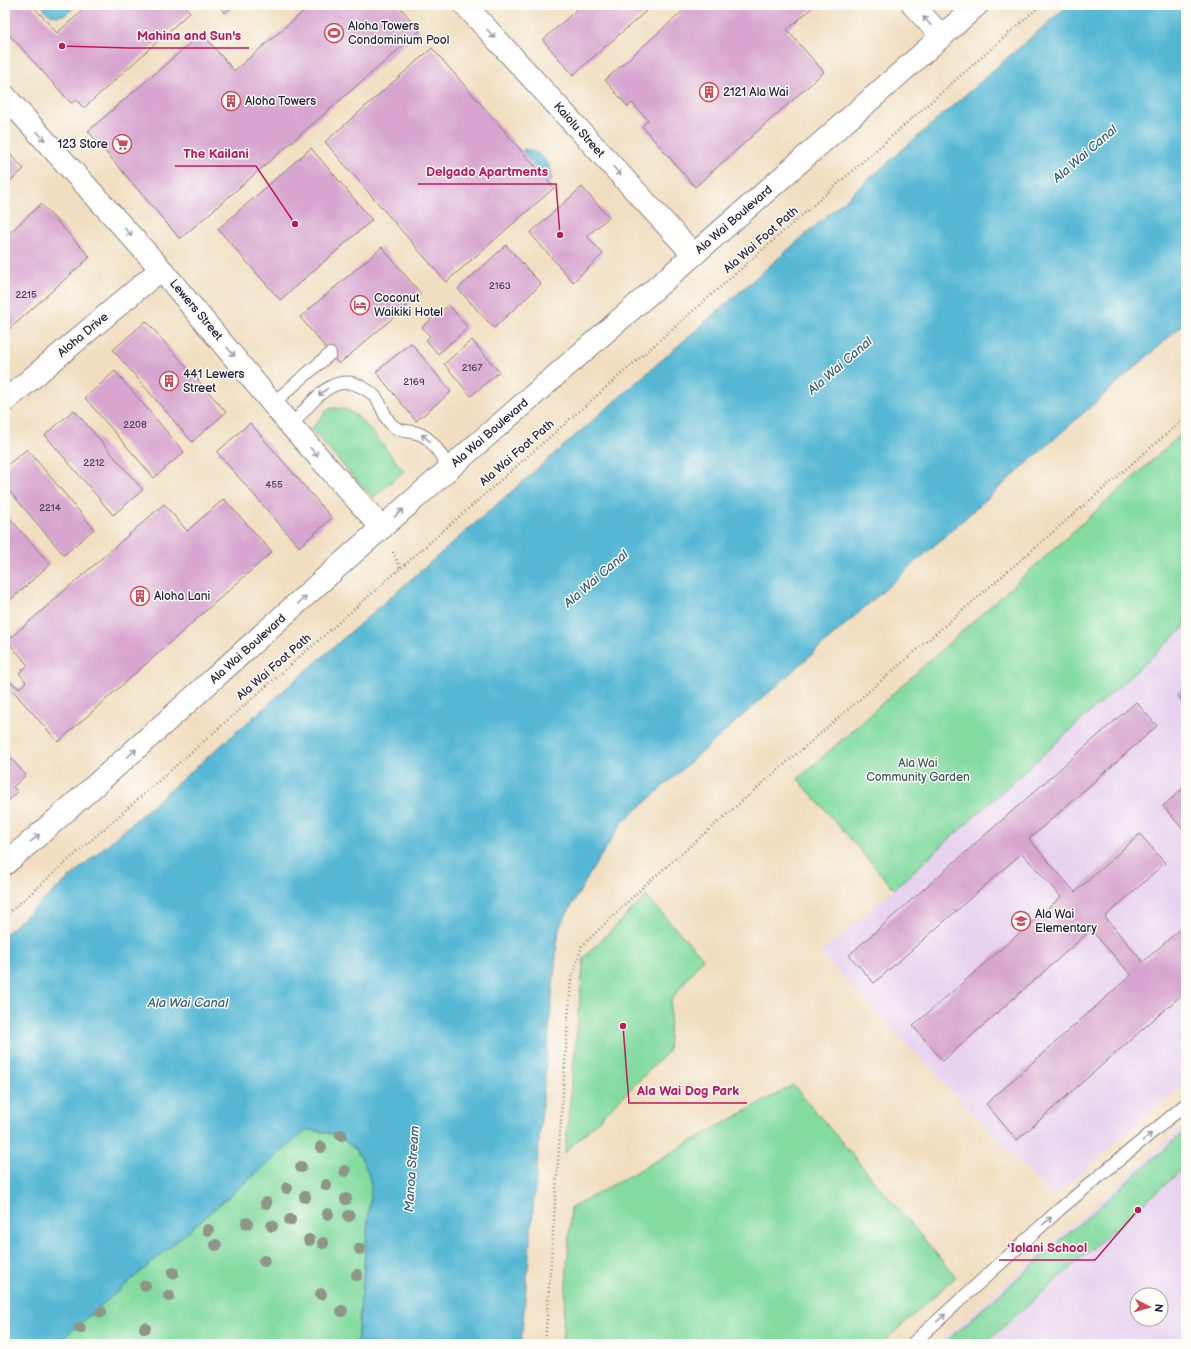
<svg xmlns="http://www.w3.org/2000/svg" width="1191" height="1349" font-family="'Balsamiq Sans',sans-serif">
<rect width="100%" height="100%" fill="#fdfcf7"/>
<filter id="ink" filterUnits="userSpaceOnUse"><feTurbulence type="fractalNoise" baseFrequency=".025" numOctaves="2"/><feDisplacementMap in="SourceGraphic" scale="8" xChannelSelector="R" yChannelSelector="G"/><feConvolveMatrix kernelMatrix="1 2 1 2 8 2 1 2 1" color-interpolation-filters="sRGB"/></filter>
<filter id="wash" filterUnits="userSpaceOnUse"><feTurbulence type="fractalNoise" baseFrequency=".012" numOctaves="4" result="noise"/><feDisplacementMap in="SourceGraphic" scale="16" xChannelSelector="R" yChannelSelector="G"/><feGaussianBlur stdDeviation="0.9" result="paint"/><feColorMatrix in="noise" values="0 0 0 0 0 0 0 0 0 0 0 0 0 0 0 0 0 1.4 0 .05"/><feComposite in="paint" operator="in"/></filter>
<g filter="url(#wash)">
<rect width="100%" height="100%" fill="#f1dec0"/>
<!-- built -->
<path fill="#e7d2ef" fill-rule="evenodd" d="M 1186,626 L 1186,1082 L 1053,1197 L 820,953 L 894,889 Z
M 1186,1124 L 1186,1344 L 938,1344 ZM 1137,1295 L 1161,1295 L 1161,1319 L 1137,1319 Z"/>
<!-- green -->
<path fill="#83dba0" stroke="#527e6e" d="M 334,408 C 339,409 344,408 349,411 C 365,419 391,456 404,471 L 373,498 L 311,430 L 327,410 Z
M 1186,430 L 1186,626 L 894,889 L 798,779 Z
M 646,896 L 703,958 L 671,1000 L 668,1052 L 565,1153 L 584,957 Z
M 793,1085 L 956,1277 L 881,1344 L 562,1344 L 571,1208 Z
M 307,1130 C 343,1131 366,1151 371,1187 L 357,1344 L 56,1344 Z
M 1186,1130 L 1186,1166 L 984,1344 L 943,1344 Z"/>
<!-- water -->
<path fill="#55b7d4" stroke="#3c6c88" d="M 43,5 L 76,5 C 73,8 70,12 66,14 C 58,18 44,16 43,5 Z
M 1068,5 L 1186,5 L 1186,322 L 622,823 L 592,870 L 559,928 L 553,986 L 521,1344 L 357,1344 L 371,1187 C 366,1151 343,1131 307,1130 L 56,1344 L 5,1344 L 5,934 Z
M 524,149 C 537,150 555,164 551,179 C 551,182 547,187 545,190 L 512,161 Z"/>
<g id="blocks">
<!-- building -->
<path fill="#d7a5cf" d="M 5,5 L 32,5 L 57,33 L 89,5 L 184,5 L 190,12 L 84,108 L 76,100 L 71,103 L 5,30 Z
M 219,5 L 235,5 L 225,13 Z
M 311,5 L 398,5 L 420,31 L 180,239 L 88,131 L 202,33 L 234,71 Z
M 582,5 L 653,5 L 573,75 L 543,40 Z
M 679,5 L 815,5 L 787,30 L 824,72 L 695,187 L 642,126 L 648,120 L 632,103 L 628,107 L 605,80 L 684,10 Z
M 432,48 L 554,188 L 446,282 L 325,142 Z
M 311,148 L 372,220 L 280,300 L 218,229 Z
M 5,149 L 24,169 L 5,186 Z
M 582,187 L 609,217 L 587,236 L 603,254 L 573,282 L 530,233 Z
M 41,204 L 90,257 L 5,333 L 5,237 Z
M 506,245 L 541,284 L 494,328 L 458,289 Z
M 382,247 L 421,294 L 339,364 L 300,317 Z
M 449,305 L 468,328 L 438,354 L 426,340 L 430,336 L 422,327 Z
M 146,321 L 226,412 L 192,442 L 113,350 Z
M 472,340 L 499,372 L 471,396 L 444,364 Z
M 411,343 L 451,392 L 416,421 L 376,372 Z
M 115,371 L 184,452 L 154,478 L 85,398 Z
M 74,410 L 143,490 L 113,515 L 45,435 Z
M 250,423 L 332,518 L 299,547 L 217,452 Z
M 27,449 L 94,529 L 64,555 L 5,486 L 5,467 Z
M 224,499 L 272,552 L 58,742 L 14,692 L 5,686 L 5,678 L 19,688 L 26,682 L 19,673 L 28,665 L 7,641 L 164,504 L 187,531 Z
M 5,513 L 50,564 L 5,605 Z
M 1186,686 L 1186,705 L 1177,694 Z
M 1136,702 L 1157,726 L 1029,839 L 1075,892 L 1140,834 L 1165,863 L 1105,917 L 1143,962 L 1186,924 L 1186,991 L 1017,1140 L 986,1104 L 1131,975 L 1091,930 L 943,1061 L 913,1026 L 1061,897 L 1022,853 L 874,983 L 849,955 Z
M 5,752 L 26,775 L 13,787 L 18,792 L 5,804 Z
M 1186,786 L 1186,833 L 1163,806 Z"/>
</g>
</g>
<g filter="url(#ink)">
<use href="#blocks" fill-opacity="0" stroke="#8a807e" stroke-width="1"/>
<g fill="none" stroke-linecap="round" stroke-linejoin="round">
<defs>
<path id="service" d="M 273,403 L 330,354
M 291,426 C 309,406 332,370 362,387 C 367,390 373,393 376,398 C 383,406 384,418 392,425 C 400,433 410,430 420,434 C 433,439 442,458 450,469
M 912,1344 L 1060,1209 L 1186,1104"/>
<path id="minor" d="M 465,5 L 694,255
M 913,5 L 942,37
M 5,96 L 161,269 L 291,426 L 382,528
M 5,401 L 161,269"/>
<path id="secondary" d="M 5,864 C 134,754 257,637 385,525 C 582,352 781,180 977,5"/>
</defs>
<!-- service casing -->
<use href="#service" stroke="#8a807e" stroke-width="14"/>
<!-- minor casing -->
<use href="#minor" stroke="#8a807e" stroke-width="24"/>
<!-- secondary casing -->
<use href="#secondary" stroke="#8a807e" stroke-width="24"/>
<!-- path -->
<path stroke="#8a807e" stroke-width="2.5" stroke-dasharray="1 3" stroke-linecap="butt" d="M 393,552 L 400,568
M 5,916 L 1041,5
M 545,1344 L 571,979 L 582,946 L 644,886 L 1186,417"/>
<!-- service -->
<use href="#service" stroke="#fff" stroke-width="12"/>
<!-- minor -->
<use href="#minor" stroke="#fff" stroke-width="22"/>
<!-- secondary -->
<use href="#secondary" stroke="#fff" stroke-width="22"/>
</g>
<!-- trees -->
<g fill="#8f9587">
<circle cx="341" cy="1135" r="6"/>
<circle cx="321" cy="1147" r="6"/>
<circle cx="301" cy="1167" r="6"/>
<circle cx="345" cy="1171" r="6"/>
<circle cx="326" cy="1185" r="6"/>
<circle cx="287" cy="1188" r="6"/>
<circle cx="305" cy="1197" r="6"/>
<circle cx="346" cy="1199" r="6"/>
<circle cx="266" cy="1203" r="6"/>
<circle cx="328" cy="1214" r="6"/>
<circle cx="349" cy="1216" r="6"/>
<circle cx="290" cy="1220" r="6"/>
<circle cx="247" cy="1223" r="6"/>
<circle cx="272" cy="1226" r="6"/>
<circle cx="208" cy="1230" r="6"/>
<circle cx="309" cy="1240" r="6"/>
<circle cx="323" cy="1243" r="6"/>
<circle cx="216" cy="1245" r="6"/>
<circle cx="360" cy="1249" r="6"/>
<circle cx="264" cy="1261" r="6"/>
<circle cx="173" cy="1273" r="6"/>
<circle cx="357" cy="1275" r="6"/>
<circle cx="145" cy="1286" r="6"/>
<circle cx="321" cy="1294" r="6"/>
<circle cx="169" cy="1296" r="6"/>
<circle cx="342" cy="1311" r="6"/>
<circle cx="101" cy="1312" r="6"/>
<circle cx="80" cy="1328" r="6"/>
<circle cx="145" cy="1328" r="6"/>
</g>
<!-- one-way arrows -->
<defs><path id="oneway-shaft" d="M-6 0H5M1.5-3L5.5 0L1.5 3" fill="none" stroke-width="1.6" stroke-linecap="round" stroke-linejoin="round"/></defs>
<g stroke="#9c9ca7">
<use href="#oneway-shaft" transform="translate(927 21) rotate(-132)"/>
<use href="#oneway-shaft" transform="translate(491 34) rotate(48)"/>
<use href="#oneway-shaft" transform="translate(41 136) rotate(48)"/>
<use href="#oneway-shaft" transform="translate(617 171) rotate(48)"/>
<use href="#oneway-shaft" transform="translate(128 232) rotate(48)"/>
<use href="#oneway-shaft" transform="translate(231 352) rotate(50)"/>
<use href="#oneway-shaft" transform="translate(323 392) rotate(141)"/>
<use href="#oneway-shaft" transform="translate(426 438) rotate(-141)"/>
<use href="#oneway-shaft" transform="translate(314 452) rotate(48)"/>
<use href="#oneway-shaft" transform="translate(399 513) rotate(-41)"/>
<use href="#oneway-shaft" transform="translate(302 600) rotate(-42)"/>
<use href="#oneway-shaft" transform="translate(132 753) rotate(-42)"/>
<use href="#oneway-shaft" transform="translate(35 838) rotate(-40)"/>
<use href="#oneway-shaft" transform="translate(1147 1137) rotate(-40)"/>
<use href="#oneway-shaft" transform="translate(1047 1221) rotate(-42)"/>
<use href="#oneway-shaft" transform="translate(941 1318) rotate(-42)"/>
</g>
</g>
<!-- icons -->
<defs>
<symbol id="stadium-ring" viewBox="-11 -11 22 22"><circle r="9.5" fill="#fdfcf7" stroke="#d1495b" stroke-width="1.5"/><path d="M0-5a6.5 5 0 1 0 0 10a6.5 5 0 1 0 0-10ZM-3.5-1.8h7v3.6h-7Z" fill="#d1495b"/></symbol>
<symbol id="building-ring" viewBox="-11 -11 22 22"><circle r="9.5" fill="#fdfcf7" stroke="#d1495b" stroke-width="1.5"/><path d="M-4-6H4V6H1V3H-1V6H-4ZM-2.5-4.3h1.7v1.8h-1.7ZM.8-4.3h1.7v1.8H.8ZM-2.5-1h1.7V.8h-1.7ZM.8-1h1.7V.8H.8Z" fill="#d1495b"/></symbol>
<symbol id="supermarket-ring" viewBox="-11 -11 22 22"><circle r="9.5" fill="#fdfcf7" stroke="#d1495b" stroke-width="1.5"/><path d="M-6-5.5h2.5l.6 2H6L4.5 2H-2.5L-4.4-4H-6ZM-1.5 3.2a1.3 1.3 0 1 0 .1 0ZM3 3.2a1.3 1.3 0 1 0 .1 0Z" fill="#d1495b"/></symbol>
<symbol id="hotel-ring" viewBox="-11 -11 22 22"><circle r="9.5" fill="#fdfcf7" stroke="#d1495b" stroke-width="1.5"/><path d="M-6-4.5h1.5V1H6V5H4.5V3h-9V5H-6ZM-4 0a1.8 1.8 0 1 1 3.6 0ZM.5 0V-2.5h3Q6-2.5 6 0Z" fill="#d1495b"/></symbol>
<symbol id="school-ring" viewBox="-11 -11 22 22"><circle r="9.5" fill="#fdfcf7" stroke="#d1495b" stroke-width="1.5"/><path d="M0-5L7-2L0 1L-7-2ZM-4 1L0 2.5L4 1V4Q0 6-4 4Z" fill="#d1495b"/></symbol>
</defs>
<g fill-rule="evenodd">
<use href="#stadium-ring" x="323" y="22" width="22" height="22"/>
<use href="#building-ring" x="698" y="81" width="22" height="22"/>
<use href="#building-ring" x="220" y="90" width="22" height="22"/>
<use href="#supermarket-ring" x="111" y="133" width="22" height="22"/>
<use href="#hotel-ring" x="349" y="294" width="22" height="22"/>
<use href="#building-ring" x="158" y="370" width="22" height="22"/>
<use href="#building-ring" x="129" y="585" width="22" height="22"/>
<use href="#school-ring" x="1010" y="910" width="22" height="22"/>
</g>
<g text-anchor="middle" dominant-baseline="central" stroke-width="3" stroke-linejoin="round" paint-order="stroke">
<!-- number labels -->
<g font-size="10" fill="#4f4360">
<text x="500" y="286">2163</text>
<text x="26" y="295">2215</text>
<text x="472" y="368">2167</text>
<text x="414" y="382">2169</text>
<text x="135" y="425">2208</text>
<text x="94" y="463">2212</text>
<text x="274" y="485">455</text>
<text x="50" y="508">2214</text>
</g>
<!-- poi labels -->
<g font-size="12" fill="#22223b" stroke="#fdfcf7" text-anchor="start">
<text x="348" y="26">Aloha Towers<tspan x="348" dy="14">Condominium Pool</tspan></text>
<text x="723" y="92">2121 Ala Wai</text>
<text x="245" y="101">Aloha Towers</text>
<text x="108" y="144" text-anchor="end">123 Store</text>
<text x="374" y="298">Coconut<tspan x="374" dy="14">Waikiki Hotel</tspan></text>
<text x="183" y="374">441 Lewers<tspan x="183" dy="14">Street</tspan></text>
<text x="154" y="596">Aloha Lani</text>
<text x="1035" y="914">Ala Wai<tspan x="1035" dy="14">Elementary</tspan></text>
</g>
<!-- street labels -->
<g font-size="12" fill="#22223b" stroke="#fdfcf7">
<text transform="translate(579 130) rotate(48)">Kaiolu Street</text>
<text transform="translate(734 220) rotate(-41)">Ala Wai Boulevard</text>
<text transform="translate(761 240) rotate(-41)">Ala Wai Foot Path</text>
<text transform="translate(196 310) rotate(50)">Lewers Street</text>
<text transform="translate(83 335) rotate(-40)">Aloha Drive</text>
<text transform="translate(490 433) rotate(-41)">Ala Wai Boulevard</text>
<text transform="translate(517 453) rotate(-41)">Ala Wai Foot Path</text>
<text transform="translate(248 649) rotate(-42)">Ala Wai Boulevard</text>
<text transform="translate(274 667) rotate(-41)">Ala Wai Foot Path</text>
</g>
<!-- park labels -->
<g font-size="12" fill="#3f5a59" stroke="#fdfcf7">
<text x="918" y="763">Ala Wai<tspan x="918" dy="14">Community Garden</tspan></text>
</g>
<!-- water labels -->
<g font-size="13" font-style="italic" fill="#365e78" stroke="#fdfcf7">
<text transform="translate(1085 154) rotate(-41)">Ala Wai Canal</text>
<text transform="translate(840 366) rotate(-41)">Ala Wai Canal</text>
<text transform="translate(596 579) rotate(-41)">Ala Wai Canal</text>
<text x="188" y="1003">Ala Wai Canal</text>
<text transform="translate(412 1169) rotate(-86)">Manoa Stream</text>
</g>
</g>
<!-- callouts -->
<path fill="none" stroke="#c2185b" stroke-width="1.5" d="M62 46L129 48H249M295 224L256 166H175M560 235L556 184H418M623 1026L629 1103H747M1138 1210L1095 1260H999"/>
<g fill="#c2185b" stroke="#fdfcf7" stroke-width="1.5">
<circle cx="62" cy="46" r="4"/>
<circle cx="295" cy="224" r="4"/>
<circle cx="560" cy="235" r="4"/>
<circle cx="623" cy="1026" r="4"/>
<circle cx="1138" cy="1210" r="4"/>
</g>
<g font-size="13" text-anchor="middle" font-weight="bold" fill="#c2185b" stroke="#fdfcf7" stroke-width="3" stroke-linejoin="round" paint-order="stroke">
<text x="189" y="40">Mahina and Sun's</text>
<text x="216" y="158">The Kailani</text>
<text x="487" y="176">Delgado Apartments</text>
<text x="688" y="1095">Ala Wai Dog Park</text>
<text x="1047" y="1252">ʻIolani School</text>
</g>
<!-- margin -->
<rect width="1191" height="1349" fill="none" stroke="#fdfcf7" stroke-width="20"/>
<!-- north arrow -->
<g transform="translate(1149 1307) rotate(96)"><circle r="19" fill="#fdfcf7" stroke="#a5a5ac"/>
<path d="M0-3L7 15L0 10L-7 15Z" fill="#d1495b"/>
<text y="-6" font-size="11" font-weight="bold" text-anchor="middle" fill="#22223b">N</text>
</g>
</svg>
